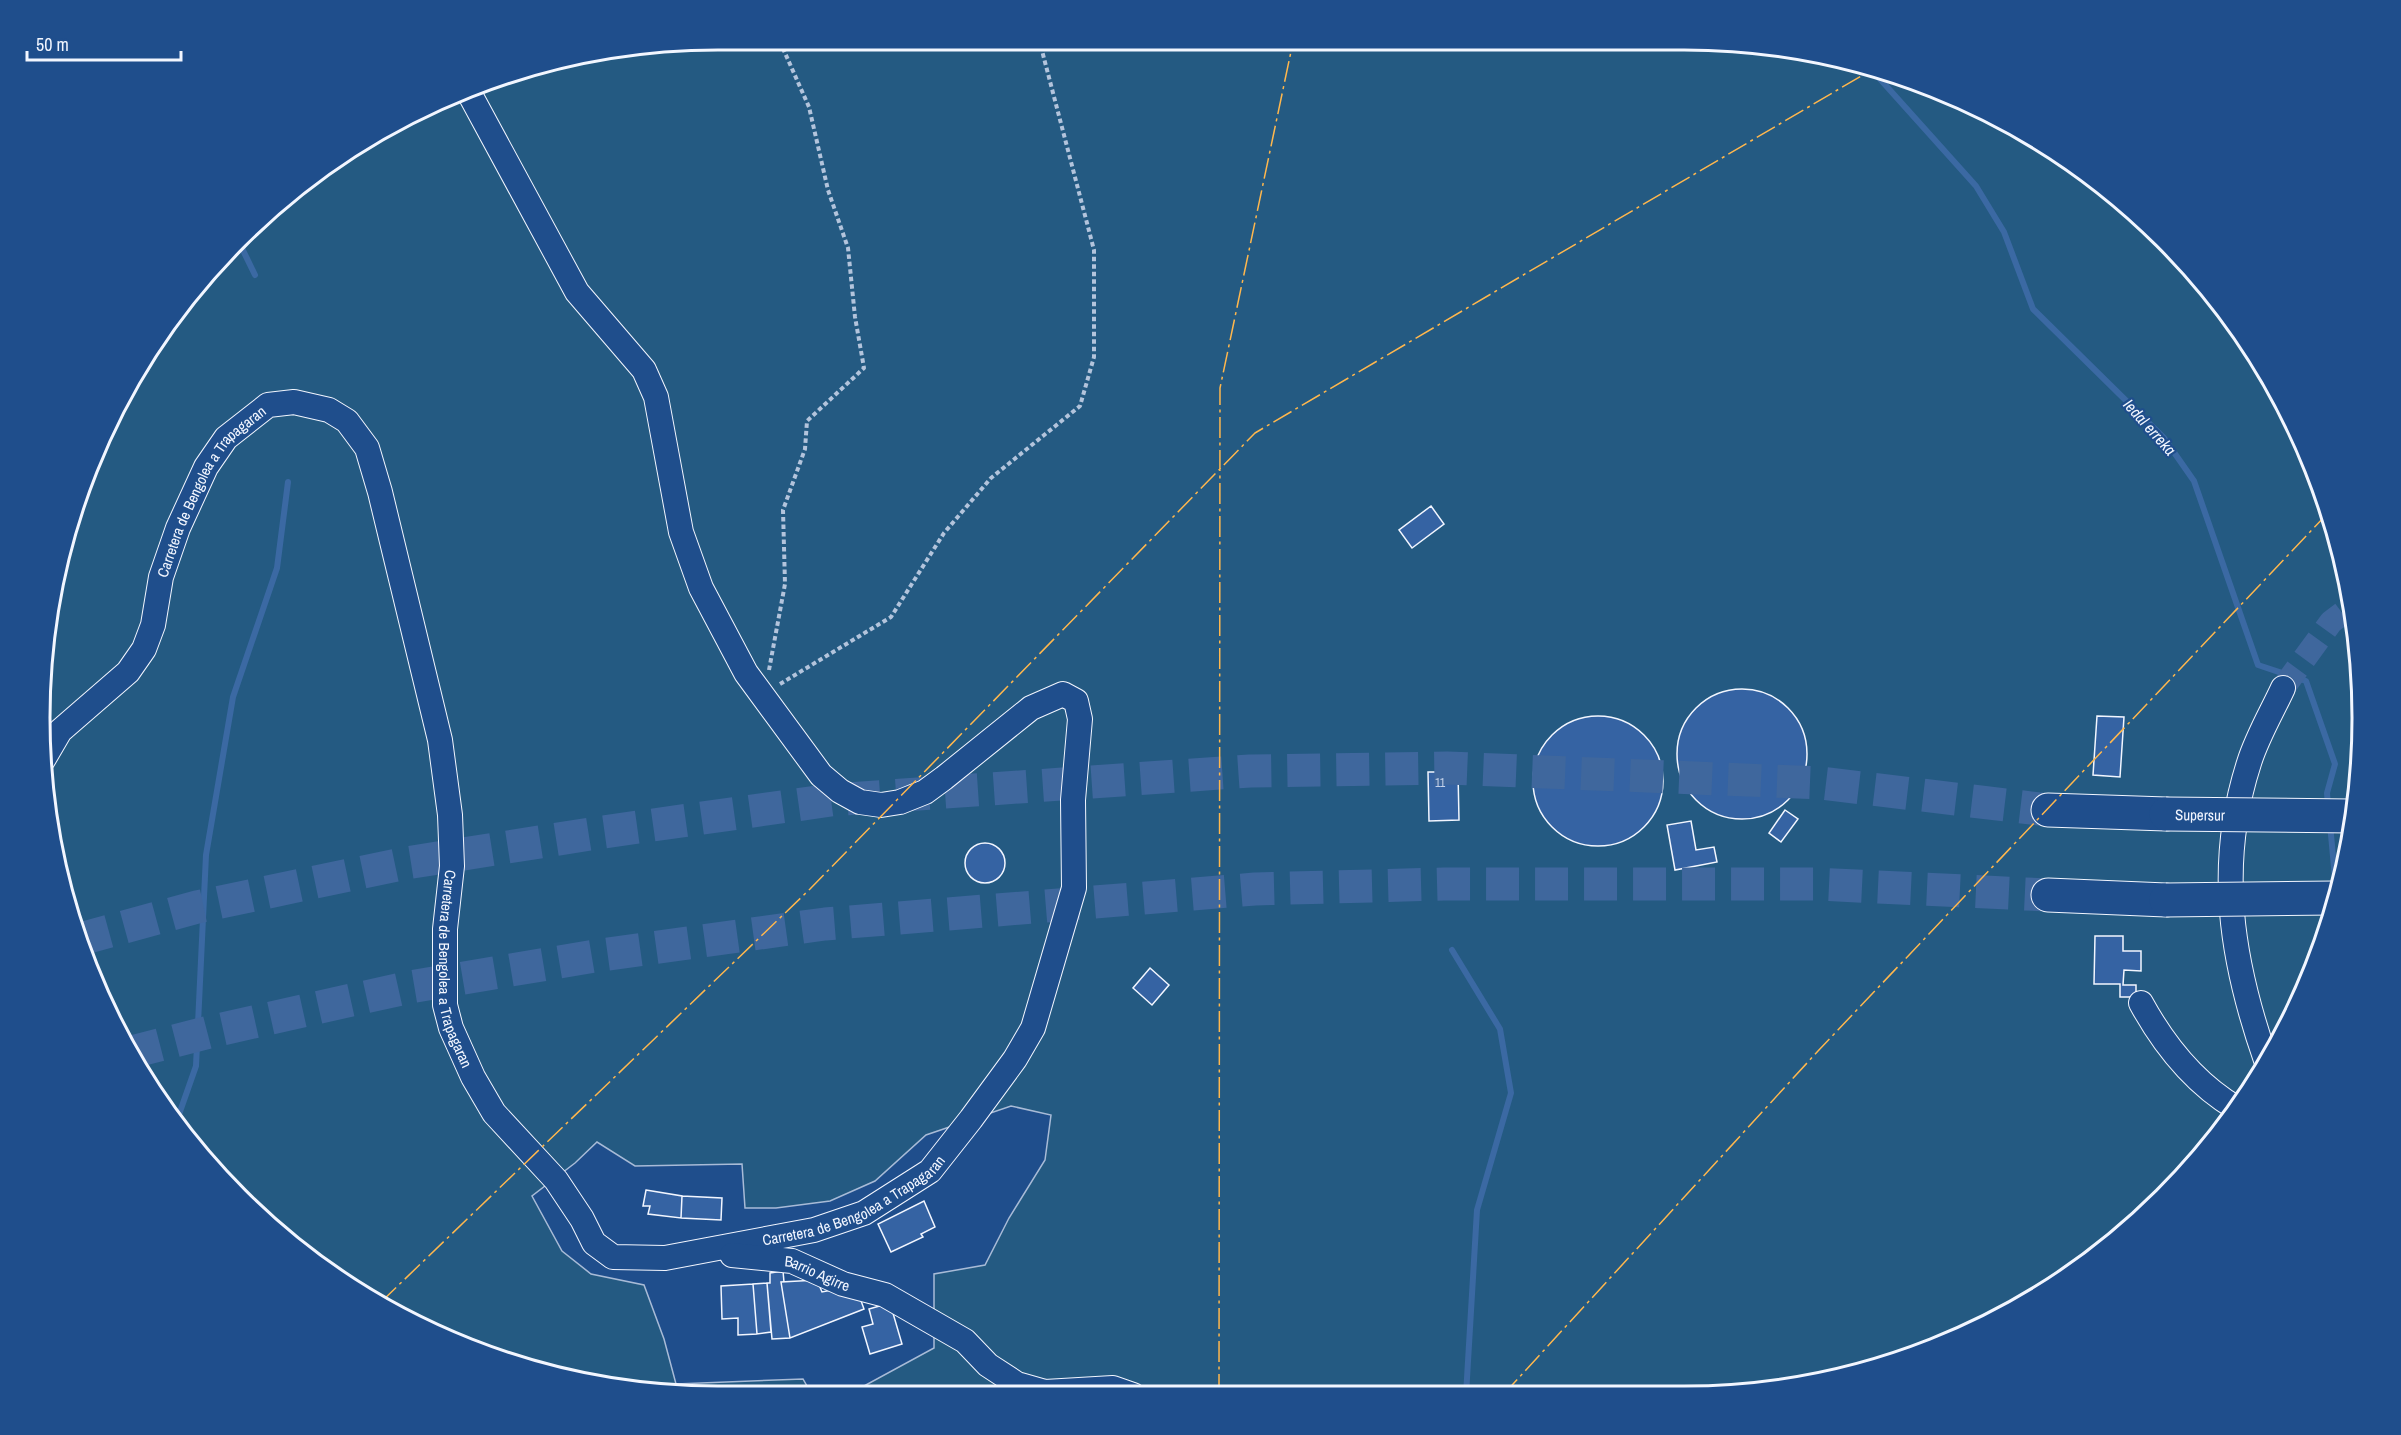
<svg xmlns="http://www.w3.org/2000/svg" width="2401" height="1435" font-family="'Archivo Narrow',sans-serif">
<rect width="100%" height="100%" fill="#1f4e8c"/>
<!-- green -->
<path fill="#245a82" stroke="#a8bbd7" stroke-width="1.5" d="M 1728,40 L 1902,75 L 2061,154 L 2164,238 L 2248,341 L 2310,458 L 2349,585 L 2362,718 L 2349,850 L 2310,977 L 2247,1095 L 2131,1227 L 2022,1305 L 1859,1373 L 1728,1395 L 833,1395 L 853,1392 L 934,1348 L 934,1274 L 985,1265 L 1009,1218 L 1045,1160 L 1051,1115 L 1011,1106 L 926,1135 L 875,1181 L 830,1201 L 776,1208 L 745,1208 L 742,1164 L 635,1166 L 597,1142 L 575,1163 L 532,1196 L 562,1251 L 591,1274 L 644,1285 L 664,1339 L 676,1384 L 803,1379 L 812,1395 L 673,1395 L 499,1360 L 340,1281 L 238,1198 L 179,1130 L 130,1056 L 75,936 L 52,850 L 39,718 L 45,629 L 75,500 L 154,340 L 237,238 L 305,179 L 417,109 L 500,75 L 629,45 Z"/>
<g fill="none" stroke-linecap="round" stroke-linejoin="round">
<!-- stream -->
<path stroke="#3b69a3" stroke-width="6" d="M 1871,69 L 1976,186 L 2004,232 L 2033,309 L 2164,438 L 2194,481 L 2258,665 L 2306,681 L 2335,764 L 2327,793 L 2328,805
M 237,238 L 255,275
M 2330,824 L 2336,889
M 1452,950 L 1500,1029 L 1511,1093 L 1477,1210 L 1466,1395
M 177,1128 L 176,1123 L 196,1066 L 206,855 L 233,697 L 277,568 L 288,482"/>
</g>
<!-- building -->
<path fill="#3563a3" stroke="#f2f6ff" stroke-width="1.5" d="M 1431,506 L 1444,524 L 1412,548 L 1399,530 Z
M1677 754a65 65 0 1 1 130 0a65 65 0 1 1-130 0Z
M1533 781a65 65 0 1 1 130 0a65 65 0 1 1-130 0Z
M 2097,716 L 2124,717 L 2120,777 L 2093,775 Z
M 1428,772 L 1458,772 L 1459,820 L 1429,821 Z
M 1785,810 L 1798,819 L 1781,842 L 1769,833 Z
M 1691,821 L 1696,850 L 1714,847 L 1717,862 L 1675,870 L 1667,825 Z
M965 863a20 20 0 1 1 40 0a20 20 0 1 1-40 0Z
M 2095,936 L 2123,936 L 2123,951 L 2141,951 L 2141,971 L 2124,970 L 2123,985 L 2136,985 L 2136,997 L 2120,997 L 2120,984 L 2094,984 Z
M 1150,968 L 1169,985 L 1152,1005 L 1133,988 Z
M 646,1190 L 682,1196 L 681,1218 L 648,1214 L 650,1206 L 643,1206 Z
M 682,1196 L 722,1198 L 721,1220 L 681,1218 Z
M 924,1201 L 935,1227 L 921,1234 L 923,1237 L 891,1252 L 878,1224 Z
M 783,1271 L 784,1282 L 781,1282 L 790,1338 L 772,1339 L 767,1283 L 770,1283 L 770,1273 Z
M 817,1280 L 822,1292 L 832,1290 L 860,1298 L 864,1309 L 790,1338 L 781,1282 Z
M 767,1283 L 771,1332 L 757,1334 L 753,1284 Z
M 753,1284 L 757,1334 L 738,1335 L 738,1318 L 722,1319 L 721,1286 Z
M 890,1303 L 902,1344 L 870,1354 L 862,1327 L 873,1324 L 869,1309 Z"/>
<g fill="none" stroke-linecap="round" stroke-linejoin="round">
<!-- minor-tunnel -->
<path stroke="#3f679d" stroke-width="24" stroke-dasharray="24 12" stroke-linecap="butt" d="M 2283,688 L 2331,622 L 2351,607"/>
<!-- highway-tunnel -->
<path stroke="#3f679d" stroke-width="33" stroke-dasharray="33 16" stroke-linecap="butt" d="M 77,940 L 197,907 L 406,863 L 603,832 L 831,800 L 1250,771 L 1447,768 L 1820,783 L 2048,810
M 128,1053 L 213,1031 L 410,987 L 601,955 L 825,924 L 1255,889 L 1444,884 L 1816,884 L 2048,895"/>
<defs>
<g id="minor">
<path id="s1" d="M 43,760 L 60,731 L 128,672 L 144,649 L 153,625 L 161,577 L 178,528 L 206,467 L 226,438 L 268,405 L 294,402 L 329,410 L 347,421 L 367,448 L 380,492 L 440,740 L 450,815 L 452,866 L 445,929 L 445,1005 L 451,1028 L 473,1077 L 494,1113 L 556,1180 L 582,1219 L 594,1243 L 613,1257 L 665,1258 L 814,1230 L 864,1213 L 930,1171 L 971,1119 L 1015,1059 L 1033,1028 L 1074,888 L 1073,800 L 1080,719 L 1076,701 L 1063,694 L 1031,708 L 944,778 L 925,792 L 900,802 L 881,805 L 860,802 L 840,791 L 821,775 L 746,673 L 701,588 L 681,532 L 656,397 L 644,370 L 577,292 L 467,89"/>
<path d="M 2141,1003 C 2164,1045 2194,1083 2236,1108"/>
<path d="M 2266,1060 C 2231,960 2216,865 2249,763 C 2257,737 2272,712 2283,688"/>
<path id="s2" d="M 732,1255 L 792,1261 L 843,1284 L 885,1295 L 965,1341 L 988,1365 L 1017,1384 L 1045,1392 L 1113,1388 L 1133,1395"/>
</g>
<path id="highway" d="M 2048,810 L 2166,814
M 2048,895 L 2166,900"/>
</defs>
<!-- minor casing -->
<use href="#minor" stroke="#f2f6ff" stroke-width="26"/>
<!-- highway casing -->
<use href="#highway" stroke="#f2f6ff" stroke-width="35"/>
<!-- path -->
<path stroke="#b3c4dc" stroke-width="4" stroke-dasharray="4.5 3" stroke-linecap="butt" d="M 769,670 L 785,584 L 783,510 L 805,449 L 807,421 L 864,368 L 855,317 L 848,248 L 828,190 L 809,107 L 781,44
M 780,684 L 891,617 L 944,533 L 991,478 L 1080,406 L 1094,357 L 1094,250 L 1040,43"/>
<!-- minor -->
<use href="#minor" stroke="#1f4e8c" stroke-width="24"/>
<!-- highway -->
<use href="#highway" stroke="#1f4e8c" stroke-width="33"/>
<defs>
<g id="highway-bridge">
<path id="s3" d="M 2166,814 L 2352,816"/>
<path d="M 2166,900 L 2334,898"/>
</g>
</defs>
<!-- highway-bridge casing -->
<use href="#highway-bridge" stroke="#f2f6ff" stroke-width="35" stroke-linecap="butt"/>
<!-- highway-bridge -->
<use href="#highway-bridge" stroke="#1f4e8c" stroke-width="33"/>
<!-- power -->
<path stroke="#ffb74d" stroke-width="1.5" stroke-dasharray="21 4.5 3 4.5" stroke-linecap="butt" d="M 381,1302 L 810,889 L 1255,433 L 1873,69
M 1219,1395 L 1220,388 L 1293,42
M 1503,1395 L 1818,1051 L 2327,514"/>
</g>
<g text-anchor="middle" dominant-baseline="central" stroke-width="4.5" stroke-linejoin="round" paint-order="stroke">
<!-- number labels -->
<g font-size="12" fill="#c3d1e8">
<text x="1440" y="783">11</text>
</g>
<!-- street labels -->
<g font-size="15" fill="#f2f6ff" stroke="#1f4e8c">
<text stroke="none"><textPath href="#s1" startOffset="327">Carretera de Bengolea a Trapagaran</textPath></text>
<text stroke="none"><textPath href="#s3" startOffset="34">Supersur</textPath></text>
<text stroke="none"><textPath href="#s1" startOffset="1083">Carretera de Bengolea a Trapagaran</textPath></text>
<text stroke="none"><textPath href="#s1" startOffset="1677">Carretera de Bengolea a Trapagaran</textPath></text>
<text stroke="none"><textPath href="#s2" startOffset="88">Barrio Agirre</textPath></text>
</g>
<!-- water labels -->
<g font-size="16" font-style="italic" fill="#f2f6ff" stroke="#1f4e8c">
<text transform="translate(2150 427) rotate(48)">Iedal erreka</text>
</g>
</g>
<!-- crop -->
<path d="M0 0H2401V1435H0ZM718 50H1684A668 668 0 0 1 2352 718V718A668 668 0 0 1 1684 1386H718A668 668 0 0 1 50 718V718A668 668 0 0 1 718 50Z" fill="#1f4e8c" fill-rule="evenodd"/>
<path fill="none" stroke="#f2f6ff" stroke-width="3" d="M718 50H1684A668 668 0 0 1 2352 718V718A668 668 0 0 1 1684 1386H718A668 668 0 0 1 50 718V718A668 668 0 0 1 718 50Z"/>
<!-- scale -->
<path d="M27 51v9h154v-9" fill="none" stroke="#f2f6ff" stroke-width="3"/>
<text x="36" y="51" font-size="18" fill="#f2f6ff" stroke="#1f4e8c" stroke-width="4.5" paint-order="stroke">50 m</text>
</svg>
